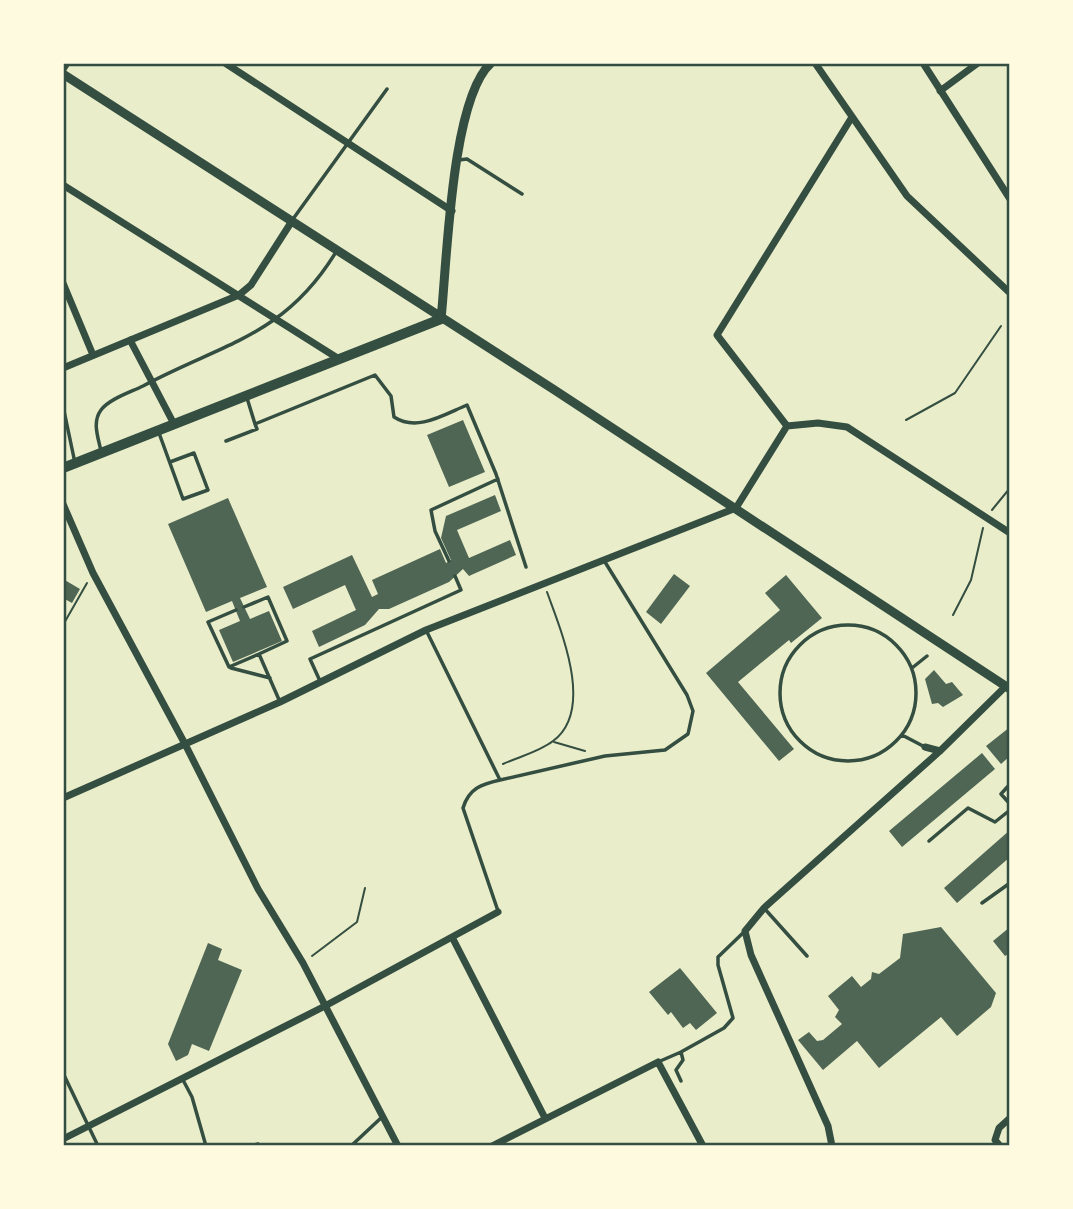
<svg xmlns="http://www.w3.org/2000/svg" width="1073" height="1209" font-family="Overpass,sans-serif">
<rect width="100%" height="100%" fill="#e9edc9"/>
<!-- building -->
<path fill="#4f6655" d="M 463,420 L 485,472 L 449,487 L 427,435 Z
M 495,495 L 501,511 L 457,530 L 469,558 L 510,540 L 516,555 L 469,576 L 463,569 L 449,582 L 389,609 L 379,609 L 365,625 L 319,647 L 312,631 L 356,610 L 345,585 L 293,609 L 283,587 L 352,555 L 372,597 L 378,594 L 372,580 L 440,549 L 446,563 L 451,560 L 441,538 L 446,516 Z
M 228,498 L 267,587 L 240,598 L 250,619 L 269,611 L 282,641 L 233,662 L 219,630 L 240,621 L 232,601 L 206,612 L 168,524 Z
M 674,574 L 690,586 L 661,624 L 646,612 Z
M 786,575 L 822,618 L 791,643 L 789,640 L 738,682 L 794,749 L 779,761 L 706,673 L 780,610 L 765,593 Z
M 63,579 L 80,589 L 72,603 L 63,598 Z
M 934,670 L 946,684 L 952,682 L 963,695 L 943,707 L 938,703 L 932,704 L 925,679 Z
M 1010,727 L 1010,756 L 1001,764 L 986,746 Z
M 982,753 L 995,769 L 902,847 L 889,831 Z
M 1010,830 L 1010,857 L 957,903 L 944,888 Z
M 941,927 L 996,993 L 991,1007 L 957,1036 L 941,1017 L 879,1068 L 857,1041 L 823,1070 L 798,1040 L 809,1032 L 817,1041 L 823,1040 L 842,1024 L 835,1017 L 839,1010 L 828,996 L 852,976 L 861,987 L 871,979 L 872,972 L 879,974 L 900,958 L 903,934 Z
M 1010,927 L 1010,953 L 1005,956 L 993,941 Z
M 208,943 L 222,949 L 218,960 L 242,970 L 209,1051 L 192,1044 L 188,1055 L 176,1061 L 168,1044 Z
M 680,968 L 717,1013 L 696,1030 L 690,1023 L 683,1028 L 671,1012 L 668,1015 L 649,992 Z"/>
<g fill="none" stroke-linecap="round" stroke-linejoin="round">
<!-- path -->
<path stroke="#344e41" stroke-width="2" d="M 906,420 L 955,393 L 1001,326
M 992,510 L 1010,488
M 953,615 L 971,580 L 983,528
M 63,625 L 87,583
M 554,742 L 585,751
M 503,764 C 518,757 539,752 553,741 C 595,710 561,631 547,592
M 312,956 L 357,922 L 365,888"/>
<!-- service -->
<path stroke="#344e41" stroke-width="3.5" d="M 459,160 L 467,159 L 522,194
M 293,219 L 387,89
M 247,398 L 255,424 L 375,375 L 391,396 L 394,417 C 417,432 443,415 467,405 L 496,474 L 526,567
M 63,406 L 75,463
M 159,433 C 167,455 175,477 183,499 L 208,490 L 194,453 L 170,462
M 226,441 L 257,429 L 255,424
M 101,451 C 98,437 92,422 101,410 C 109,399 131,392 143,386 C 223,343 284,337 336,252
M 449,561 L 435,531 L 431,510 L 498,479
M 244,607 L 268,597 L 287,641 L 259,654 L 280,702
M 236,610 L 208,622 L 229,667 L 259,654
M780 693a68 68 0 1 1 136 0a68 68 0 1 1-136 0Z
M 426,630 L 500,780 C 482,784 469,788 463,808 L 498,911
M 231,668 L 270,678
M 912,668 L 927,656
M 320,681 L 310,659 L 461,590 L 455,576
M 902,735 L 923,746
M 500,780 L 605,756 L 665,750 L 688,734 L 693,711 L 687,695 L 605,562
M 1010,784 L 1001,794 L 1010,804
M 929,841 L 968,808 L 995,822 L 1010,810
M 982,903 L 1010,883
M 764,908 L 807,956
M 658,1062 L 681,1052
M 63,1073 L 98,1146
M 183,1080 L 192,1097 L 206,1146
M 681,1081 L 676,1070 L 683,1060 L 681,1052 L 724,1028 L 733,1018 L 718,965 L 718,957 L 745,931
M 251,1146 L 258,1144
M 351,1146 L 382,1117"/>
<!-- minor -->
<path stroke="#344e41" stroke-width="7" d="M 225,63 L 452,211
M 815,63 L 907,196 L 1010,293
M 923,63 L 1010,199
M 63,69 L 67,63
M 940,91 L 978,63
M 63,185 L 339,359
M 63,283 L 93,355
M 130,340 L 174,424
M 63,368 L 239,295 L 251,285 L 292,221
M 787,426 L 717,335 L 852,117
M 787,426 L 818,423 L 847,427 L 1010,533
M 63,504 L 93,573 L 185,744 L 258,889 L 303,963 L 398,1146
M 925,747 L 940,751
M 63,798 L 280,702 L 426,630 L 736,508 L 787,426
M 452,937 L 545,1118
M 63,1139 L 325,1006 L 498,912
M 492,1146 L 658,1062 L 703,1146
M 832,1146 L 828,1126 L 751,955 L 745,931 L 764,908 L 940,751 L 1006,686
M 1000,1146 L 995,1140 L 999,1128 L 1010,1118"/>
<!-- tertiary -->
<path stroke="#344e41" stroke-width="9" d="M 63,74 L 553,389 L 1010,689
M 441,319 C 447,263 451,99 491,63"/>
<!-- secondary -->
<path stroke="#344e41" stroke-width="10" d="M 63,468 L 441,319"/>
</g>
<!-- border -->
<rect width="1073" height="1209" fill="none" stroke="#fefae0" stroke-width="130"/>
<rect x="65" y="65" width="943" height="1079" fill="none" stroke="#344e41" stroke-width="2.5"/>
</svg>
